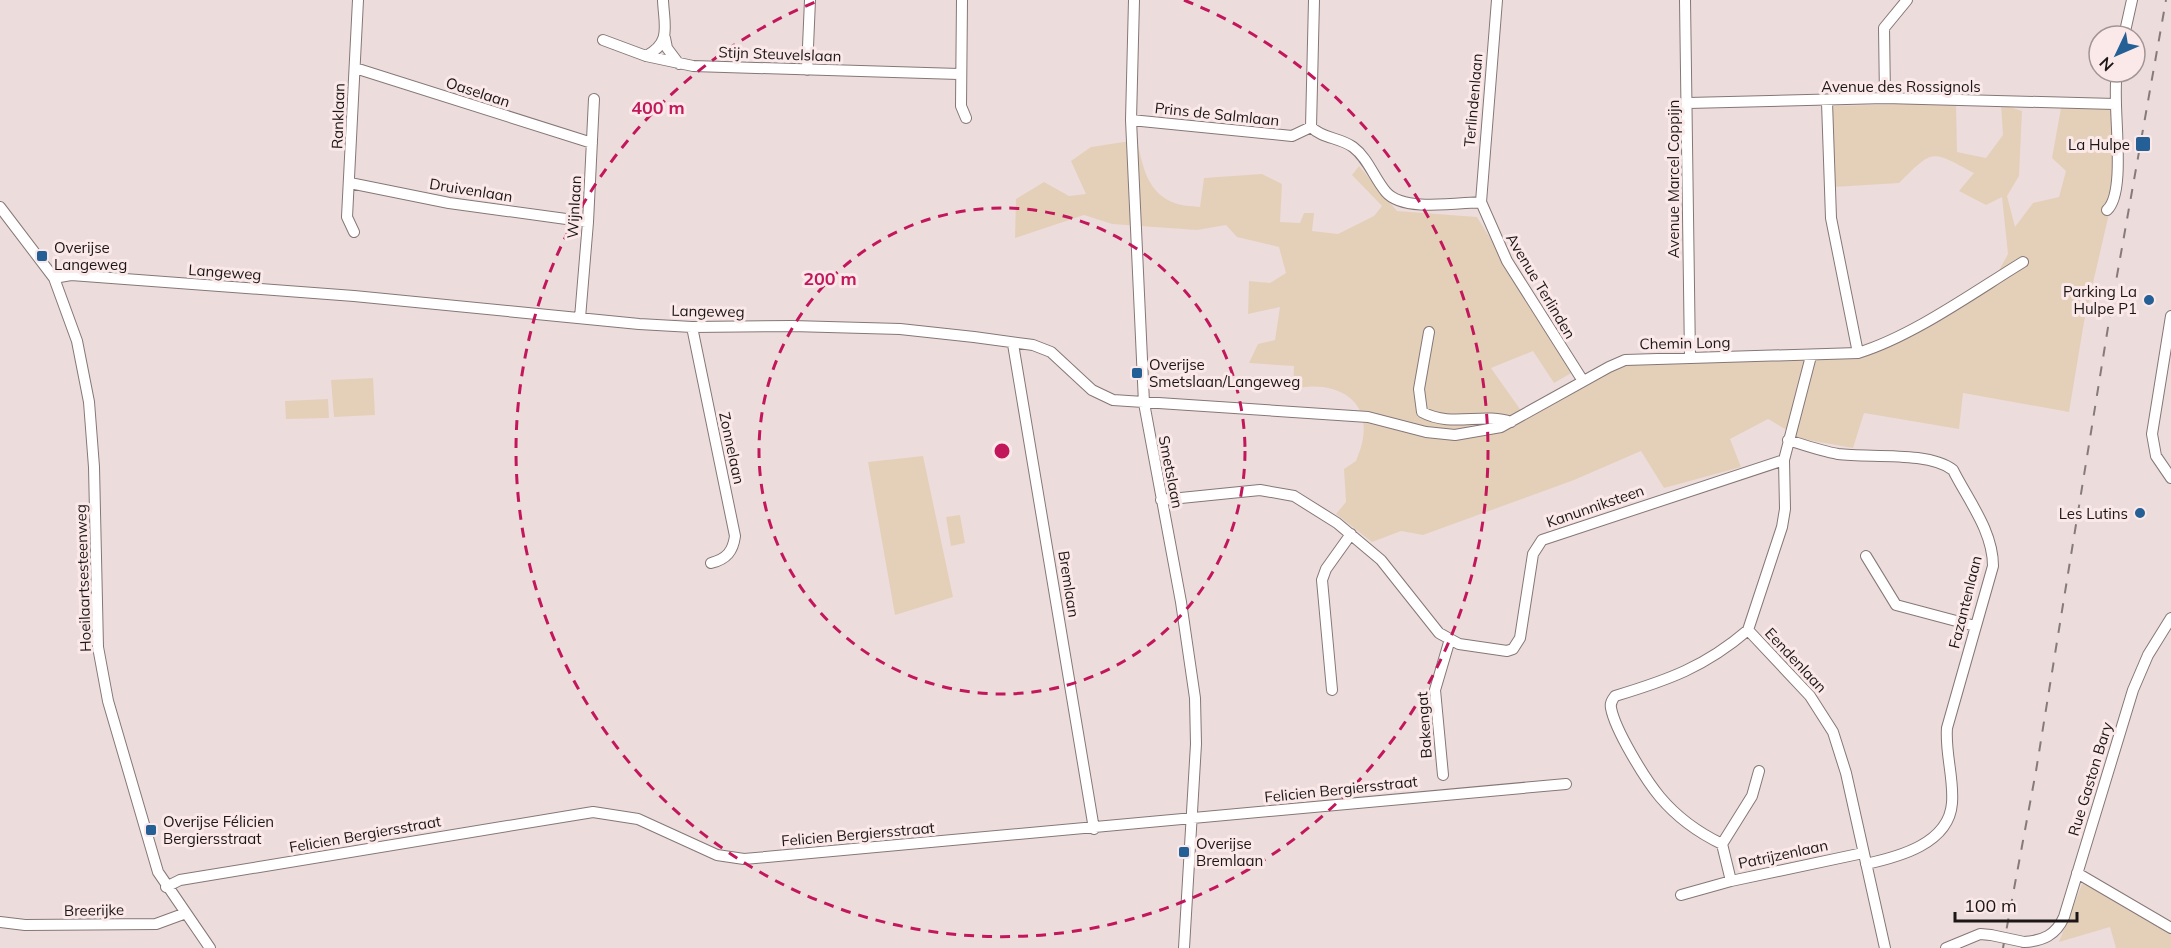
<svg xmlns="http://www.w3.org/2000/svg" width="2171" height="948" font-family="Mulish,sans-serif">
<rect width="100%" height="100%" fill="#eddcdc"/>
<!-- green -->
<path fill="#e4d0b9" d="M 1956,103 L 1957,152 L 1986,158 L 2003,135 L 2001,104 L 2022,111 L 2019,176 L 2007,196 L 2015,227 L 2033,203 L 2059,197 L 2066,171 L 2052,158 L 2061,108 L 2110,109 L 2114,117 L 2117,179 L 2084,322 L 2069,412 L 1963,393 L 1959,429 L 1864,413 L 1853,448 L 1802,439 L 1768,419 L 1730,439 L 1741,467 L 1664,488 L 1641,451 L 1574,480 L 1423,535 L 1401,531 L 1372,542 L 1336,514 L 1346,502 L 1344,469 L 1356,461 C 1359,453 1362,445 1363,438 C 1370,394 1328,380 1293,389 L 1294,366 L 1249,363 L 1258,344 L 1275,340 L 1280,307 L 1248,314 L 1249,281 L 1270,283 L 1286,273 L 1279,247 L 1237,237 L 1226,225 L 1197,230 L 1112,224 L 1084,215 L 1015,238 L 1016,199 L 1044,182 L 1069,196 L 1086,194 L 1071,161 L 1091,147 L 1137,140 C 1142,163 1146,191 1172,202 C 1180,206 1191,206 1200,207 L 1204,178 L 1262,174 L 1282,184 L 1280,222 L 1300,223 L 1304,213 L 1314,213 L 1312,231 L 1338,234 L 1374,216 L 1382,206 L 1352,175 L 1359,166 L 1397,211 L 1477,217 L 1573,372 L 1554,383 L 1533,351 L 1491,368 L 1522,412 L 1629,364 L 1815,359 L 1890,336 L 1997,274 L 2008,254 L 2002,197 L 1986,205 L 1959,191 L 1974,173 C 1931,150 1934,148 1899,183 L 1834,187 L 1828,106 Z
M 373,378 L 375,415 L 334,417 L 331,380 Z
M 328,399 L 329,418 L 286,419 L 285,401 Z
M 923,456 L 953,597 L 895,615 L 868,462 Z
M 960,515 L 965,543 L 951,546 L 946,517 Z
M 2082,884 L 2098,887 L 2171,931 L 2171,948 L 2116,948 L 2110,927 L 2059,942 Z"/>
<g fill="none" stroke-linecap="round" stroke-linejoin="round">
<defs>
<path id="minor" d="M 962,0 L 961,106 L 966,118
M 1134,0 L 1131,120 L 1144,403 L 1181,602 L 1195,698 L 1196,744 L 1184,948
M 1497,0 L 1481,202 L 1507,261 L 1583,381
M 1685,0 L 1690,358
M 2124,36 L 2132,0
M 665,38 L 667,48 L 679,64
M 603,40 L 646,56 L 693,66 L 959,74
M 646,56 C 672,43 664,25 663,0
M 355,68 L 592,143
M 807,70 L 810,0
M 1885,98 L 1884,28 L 1907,0
M 1827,102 L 1831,218 L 1858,353
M 1688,103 L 1885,98 L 2115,104
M 1131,120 L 1292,136 L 1311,127 C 1323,139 1339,137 1353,147 C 1368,158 1374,178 1386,192 C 1403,212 1456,203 1481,202
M 1311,127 L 1314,0
M 350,183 L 449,203 L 588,222
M 0,207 L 54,278 L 77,341 L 89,402 L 94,467 L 98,647 L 108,701 L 158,872 L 210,948
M 2107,210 C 2128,191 2111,101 2117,72
M 354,232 L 347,217 L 358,0
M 54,278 L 71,275 L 354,296 L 639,324 L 692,327 L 792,326 L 900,329 L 974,337 L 1033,345 L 1051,352 L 1092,390 L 1113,400 L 1368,417 L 1426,432 L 1455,435 L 1501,427 L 1609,367 L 1625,360 L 1858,353 C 1913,336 1974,292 2023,262
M 2171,316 L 2152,434 L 2156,456 L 2171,478
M 580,318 L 588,222 L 594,99
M 692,327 L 735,536 C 733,551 727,559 711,563
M 1429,332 L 1419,389 L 1422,412 C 1451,428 1483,412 1511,422
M 1013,344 L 1094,829
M 1811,356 L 1784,460 L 1785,509 L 1782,527 L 1748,630 L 1810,696 L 1833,732 L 1846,773 L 1885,948
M 1788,440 C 1804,445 1821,451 1838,454 C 1869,458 1929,451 1953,470 C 1968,500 1993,531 1993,566 L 1947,728 C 1945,753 1954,778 1952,803 C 1949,844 1898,857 1866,864
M 1161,500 L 1260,490 L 1294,496 L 1337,523 L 1381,560 L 1439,633 L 1459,644 L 1507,651 L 1513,649 L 1520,638 L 1533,554 L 1542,540 L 1784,460
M 1866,556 L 1896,605 L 1975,626
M 1748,630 C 1705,667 1668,680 1615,696 C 1612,700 1610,703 1611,708 C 1615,730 1645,779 1660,797 C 1676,816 1699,833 1722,844 L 1731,881 L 1863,853
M 1332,690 L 1322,580 L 1326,569 L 1351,534
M 1443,775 L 1435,690 L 1450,639
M 1722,844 L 1752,796 L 1759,771
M 2077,873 L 2171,928
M 166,887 L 180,880 L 593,812 L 638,819 L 717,855 L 744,859 L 1566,784
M 1681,895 L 1731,881
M 0,922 L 25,925 L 156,924 L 186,913
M 2024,942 C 2043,941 2056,935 2064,917 L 2133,690 L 2148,655 L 2171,618
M 1946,948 L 1980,934 L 1991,935"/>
</defs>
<!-- minor casing -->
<use href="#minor" stroke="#867777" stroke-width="12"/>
<!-- minor -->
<use href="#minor" stroke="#fff" stroke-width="10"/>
<!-- rail -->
<path stroke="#867a7a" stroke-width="2" stroke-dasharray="10 10" stroke-linecap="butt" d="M 2003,948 L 2036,771 L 2110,315 L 2166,0"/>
<defs>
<path id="minor-bridge" d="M 1991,935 L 2024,942"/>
</defs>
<!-- minor-bridge casing -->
<use href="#minor-bridge" stroke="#867777" stroke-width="12" stroke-linecap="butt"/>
<!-- minor-bridge -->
<use href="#minor-bridge" stroke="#fff" stroke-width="10"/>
</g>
<!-- distance rings -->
<g fill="none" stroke="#c2185b" stroke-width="3" stroke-dasharray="10 8">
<circle cx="1002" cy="451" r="243"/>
<path d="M1184 0A486 486 0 1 1 820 0"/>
</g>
<!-- markers -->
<g fill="#245f96" stroke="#fbe9e9" stroke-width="2">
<rect x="2135" y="136" width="16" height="16" rx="3"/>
<rect x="36" y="250" width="12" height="12" rx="3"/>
<circle cx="2149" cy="300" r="6"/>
<rect x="1131" y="367" width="12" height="12" rx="3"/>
<circle cx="2140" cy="513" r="6"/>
<rect x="145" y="824" width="12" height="12" rx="3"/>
<rect x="1178" y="846" width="12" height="12" rx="3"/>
</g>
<g text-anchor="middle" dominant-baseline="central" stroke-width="6" stroke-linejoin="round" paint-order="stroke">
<!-- street labels -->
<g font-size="15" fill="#1c1616" stroke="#fbe9e9">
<text transform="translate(780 54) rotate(2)">Stijn Steuvelslaan</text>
<text x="1901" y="86">Avenue des Rossignols</text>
<text transform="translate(478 92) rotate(18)">Oaselaan</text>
<text transform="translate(1473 100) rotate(-85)">Terlindenlaan</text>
<text transform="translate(1217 114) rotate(6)">Prins de Salmlaan</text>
<text transform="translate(338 116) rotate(-88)">Ranklaan</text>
<text transform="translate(1673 179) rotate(-90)">Avenue Marcel Coppijn</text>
<text transform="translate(471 190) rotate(9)">Druivenlaan</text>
<text transform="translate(574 207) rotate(-87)">Wijnlaan</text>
<text transform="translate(225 272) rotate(4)">Langeweg</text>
<text transform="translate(1541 286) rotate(59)">Avenue Terlinden</text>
<text transform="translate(708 311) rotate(1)">Langeweg</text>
<text transform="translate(1685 343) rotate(-1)">Chemin Long</text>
<text transform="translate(732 448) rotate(78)">Zonnelaan</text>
<text transform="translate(1171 472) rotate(79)">Smetslaan</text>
<text transform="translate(1595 506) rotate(-19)">Kanunniksteen</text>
<text transform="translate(83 578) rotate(-92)">Hoeilaartsesteenweg</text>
<text transform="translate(1069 584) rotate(81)">Bremlaan</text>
<text transform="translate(1965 602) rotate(-76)">Fazantenlaan</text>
<text transform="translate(1796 660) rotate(47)">Eendenlaan</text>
<text transform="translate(1424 725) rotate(-94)">Bakengat</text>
<text transform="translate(2090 779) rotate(-73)">Rue Gaston Bary</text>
<text transform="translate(1341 789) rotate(-6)">Felicien Bergiersstraat</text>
<text transform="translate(365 834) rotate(-10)">Felicien Bergiersstraat</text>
<text transform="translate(858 834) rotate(-5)">Felicien Bergiersstraat</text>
<text transform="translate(1783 854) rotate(-12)">Patrijzenlaan</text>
<text transform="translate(94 910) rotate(-1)">Breerijke</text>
</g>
<!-- poi labels -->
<g font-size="15" fill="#1c1616" stroke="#fbe9e9" text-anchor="start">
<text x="2130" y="144" text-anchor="end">La Hulpe</text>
<text x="54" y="247">Overijse<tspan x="54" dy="17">Langeweg</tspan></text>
<text x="2137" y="291" text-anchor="end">Parking La<tspan x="2137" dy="17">Hulpe P1</tspan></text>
<text x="1149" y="364">Overijse<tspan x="1149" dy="17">Smetslaan/Langeweg</tspan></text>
<text x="2128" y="513" text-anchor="end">Les Lutins</text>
<text x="163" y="821">Overijse Félicien<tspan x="163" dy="17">Bergiersstraat</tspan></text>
<text x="1196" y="843">Overijse<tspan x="1196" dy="17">Bremlaan</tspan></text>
</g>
</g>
<circle cx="1002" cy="451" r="9" fill="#c2185b" stroke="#fbe9e9" stroke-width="3"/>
<g font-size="18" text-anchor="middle" font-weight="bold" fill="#c2185b" stroke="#fbe9e9" stroke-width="6" stroke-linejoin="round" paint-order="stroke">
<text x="658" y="114">400 m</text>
<text x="830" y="285">200 m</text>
</g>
<!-- north arrow -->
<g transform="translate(2117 54) rotate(226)"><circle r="28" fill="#fbe9e9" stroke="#a29595" stroke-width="1.5"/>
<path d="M0-4.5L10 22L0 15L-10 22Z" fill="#245f96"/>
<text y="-9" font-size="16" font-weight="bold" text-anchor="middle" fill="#1c1616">N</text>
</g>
<!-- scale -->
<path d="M1955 912v9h122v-9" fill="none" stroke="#1c1616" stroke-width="3"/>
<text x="1964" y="912" font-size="18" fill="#1c1616" stroke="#fbe9e9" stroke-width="4.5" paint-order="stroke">100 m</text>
</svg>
